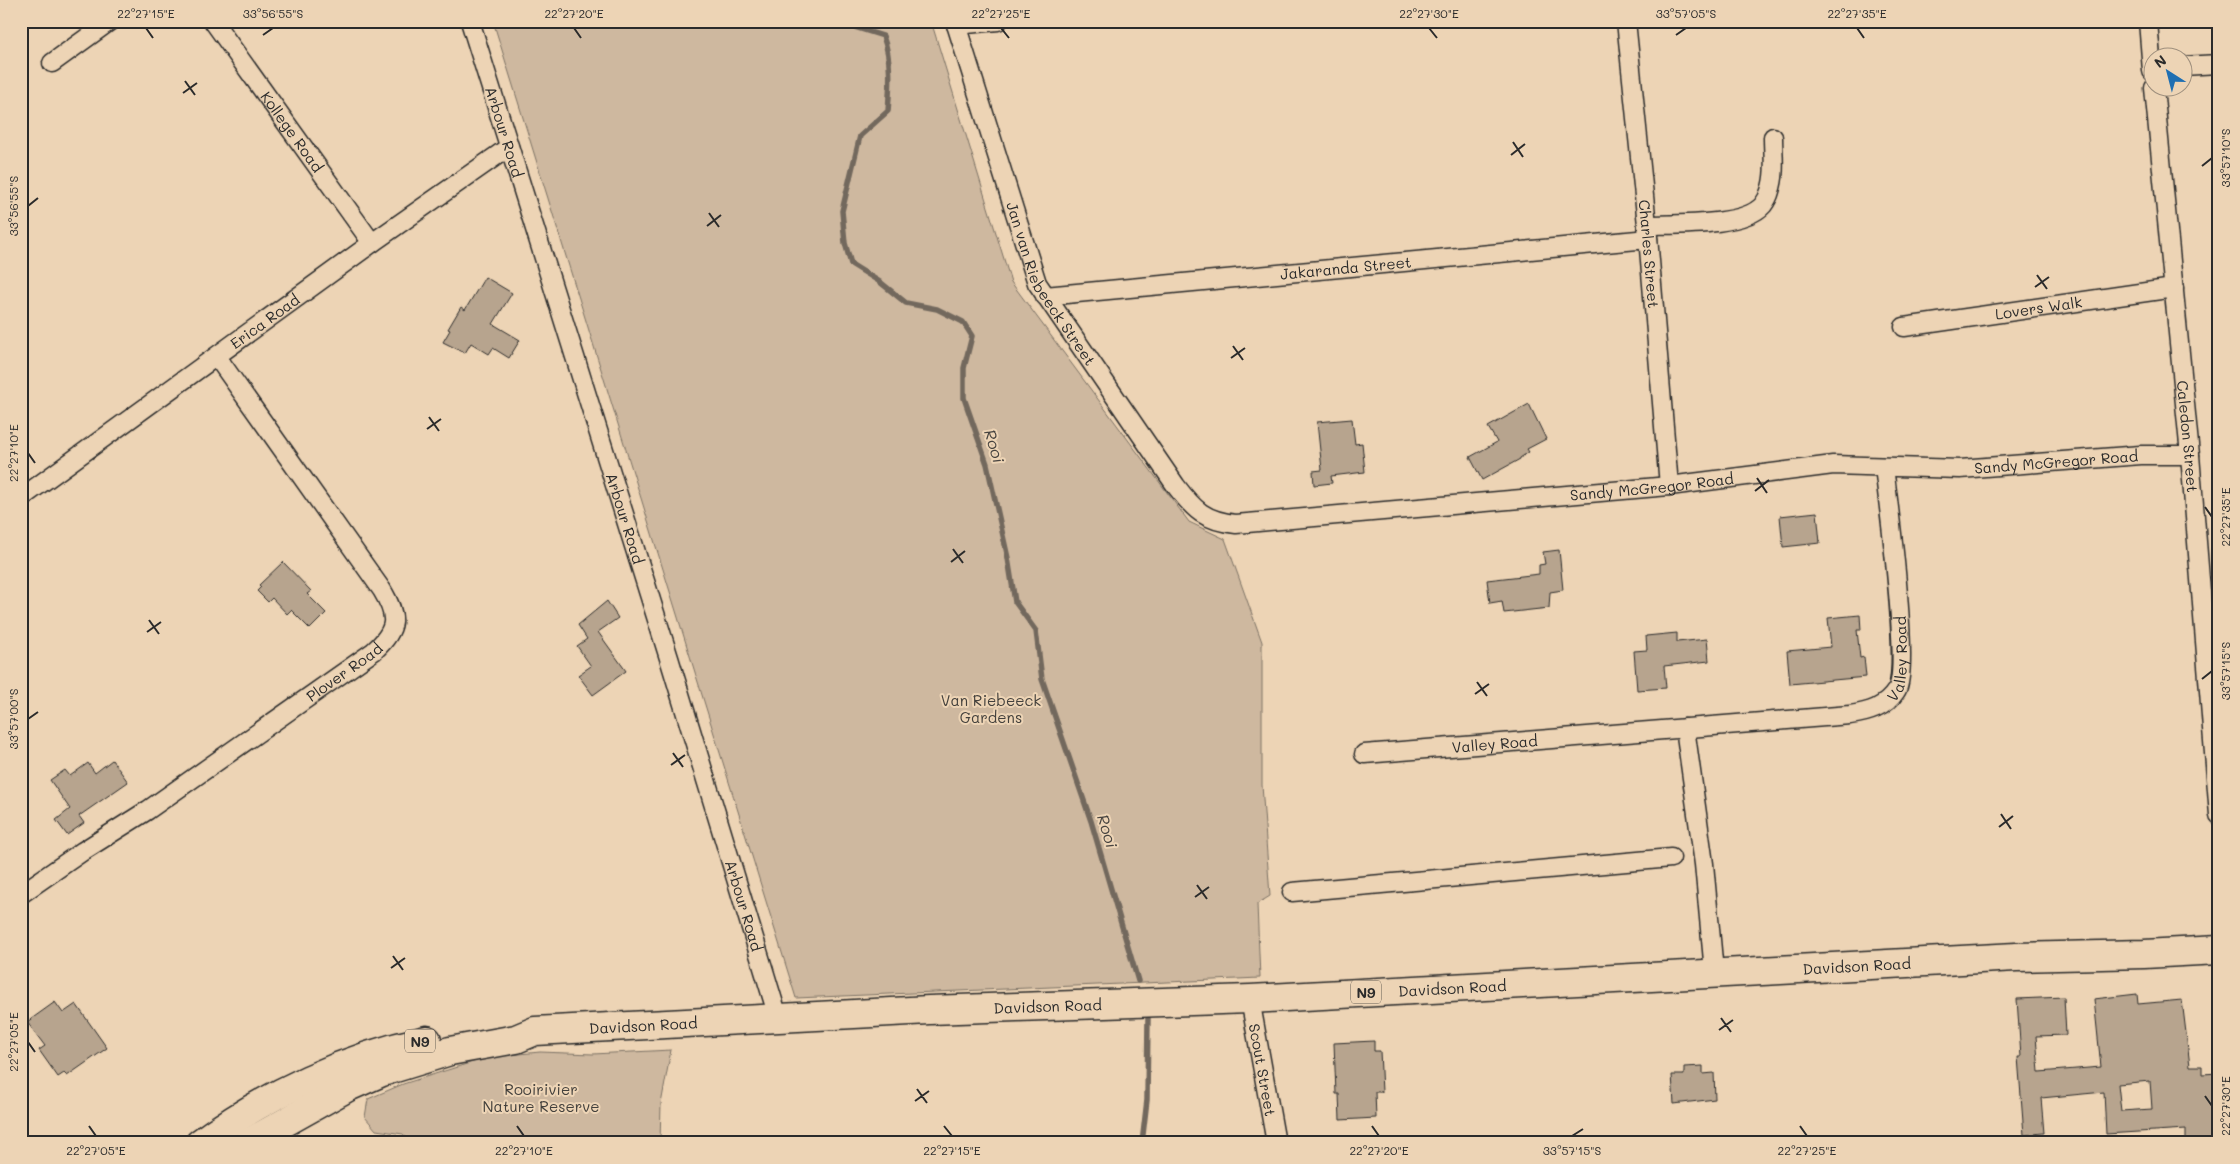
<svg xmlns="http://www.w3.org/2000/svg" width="2240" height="1164" font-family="Mali,sans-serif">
<rect width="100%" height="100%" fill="#edd4b5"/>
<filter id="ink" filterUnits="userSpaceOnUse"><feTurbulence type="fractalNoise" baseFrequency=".02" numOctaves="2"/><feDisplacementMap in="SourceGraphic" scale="10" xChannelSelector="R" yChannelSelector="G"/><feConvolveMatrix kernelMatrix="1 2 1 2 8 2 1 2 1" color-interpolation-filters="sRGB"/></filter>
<g filter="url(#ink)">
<!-- green -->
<path fill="#ceb89f" stroke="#7c7265" d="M 493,21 L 931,21 L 1011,282 L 1189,522 L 1225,539 L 1262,642 L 1262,785 L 1270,896 L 1257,904 L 1260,978 L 796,998 Z
M 671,1050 L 661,1104 L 660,1143 L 412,1143 L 403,1134 L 376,1130 L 365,1117 L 368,1099 L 403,1084 L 489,1057 L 540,1052 L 593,1054 Z"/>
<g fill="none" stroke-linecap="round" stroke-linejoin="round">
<!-- stream -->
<path stroke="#72685d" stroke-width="5.5" d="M 835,21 L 883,36 C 892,60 890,86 888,111 L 860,136 L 842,211 L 845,243 L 851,264 L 880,282 L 906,303 L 937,309 L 963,322 L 972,336 L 964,368 L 964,398 L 987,464 L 1008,558 L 1015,602 L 1036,631 L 1042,679 L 1091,821 L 1138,981
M 1142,1143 L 1147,1100 L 1148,1018"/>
</g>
<!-- building -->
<path fill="#b7a48e" stroke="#2b2b2b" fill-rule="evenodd" d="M 485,277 L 512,293 L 493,324 L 520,340 L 509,358 L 493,348 L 489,354 L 471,343 L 465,353 L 443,342 L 450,330 L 448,329 L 461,307 L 465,310 Z
M 1529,404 L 1546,439 L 1527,449 L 1529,452 L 1520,458 L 1520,459 L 1482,480 L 1470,457 L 1497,442 L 1488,427 Z
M 1352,419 L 1355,444 L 1362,443 L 1365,472 L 1331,476 L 1332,483 L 1314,485 L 1313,471 L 1322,470 L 1317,422 Z
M 1817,512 L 1820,543 L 1783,547 L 1780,516 Z
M 1559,550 L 1563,590 L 1550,592 L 1549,608 L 1504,613 L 1502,601 L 1490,603 L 1487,580 L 1539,574 L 1539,565 L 1545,564 L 1543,552 Z
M 283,562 L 311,591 L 307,594 L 326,613 L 310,629 L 291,610 L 287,614 L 272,598 L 268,602 L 257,591 L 261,587 L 259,585 Z
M 607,601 L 618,618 L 598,632 L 626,671 L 593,695 L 578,675 L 591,666 L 577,646 L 587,639 L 578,625 Z
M 1860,615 L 1861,630 L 1857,630 L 1860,658 L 1864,657 L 1866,677 L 1790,684 L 1787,651 L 1831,647 L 1828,618 Z
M 1677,633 L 1677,642 L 1707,639 L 1709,661 L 1664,666 L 1666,688 L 1637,690 L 1634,651 L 1647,650 L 1646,636 Z
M 112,760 L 128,782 L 79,816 L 84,823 L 67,835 L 56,820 L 70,809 L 50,780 L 65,770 L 70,776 L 88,763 L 95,773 Z
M 2137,994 L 2138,1004 L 2182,1000 L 2190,1066 L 2202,1066 L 2202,1074 L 2219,1073 L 2219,1143 L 2186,1143 L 2186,1129 L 2106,1134 L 2104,1092 L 2041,1098 L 2044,1133 L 2024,1135 L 2018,1057 L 2021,1057 L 2017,999 L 2064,997 L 2066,1035 L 2036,1036 L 2039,1072 L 2101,1067 L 2094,999 ZM 2150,1081 L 2152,1109 L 2121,1111 L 2118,1084 Z
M 55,1002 L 63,1013 L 76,1004 L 107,1048 L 67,1076 L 64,1073 L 58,1077 L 39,1050 L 45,1046 L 27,1022 Z
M 1374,1041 L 1374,1051 L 1380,1051 L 1382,1092 L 1375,1092 L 1376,1118 L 1340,1120 L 1339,1094 L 1336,1094 L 1334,1043 Z
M 1703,1066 L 1703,1074 L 1714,1073 L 1715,1099 L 1674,1104 L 1672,1075 L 1684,1075 L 1684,1067 Z"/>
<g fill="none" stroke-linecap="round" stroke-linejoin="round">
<defs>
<g id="street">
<path id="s1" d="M 213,21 L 372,243"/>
<path id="s2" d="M 470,21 L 669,658 L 778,1017"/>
<path id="s3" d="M 955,21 L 1037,283 L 1176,486 C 1194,510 1205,521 1236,524 L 1669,486 L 1833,465 L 1960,469 L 2141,455 L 2190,455"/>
<path id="s4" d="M 1626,21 L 1647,225 L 1669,486"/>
<path d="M 2148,21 L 2152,71"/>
<path d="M 956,25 L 998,21"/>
<path d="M 52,63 L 110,21"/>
<path d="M 2182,66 L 2219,64"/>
<path id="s5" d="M 2154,88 L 2190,455 L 2219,815"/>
<path d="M 1647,225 C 1675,224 1744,227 1763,205 C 1766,201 1769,195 1770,191 C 1776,174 1773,154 1773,137"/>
<path id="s6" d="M 1045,296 L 1648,239"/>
<path id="s7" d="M 1904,327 L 2174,288"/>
<path id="s8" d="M 21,498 L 372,243 L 509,147"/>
<path d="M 1685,728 L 1704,864 L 1714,972"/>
<path id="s9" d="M 1364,754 L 1850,715 C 1869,712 1885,708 1896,691 C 1911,672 1888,500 1884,467"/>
<path d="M 1292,892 L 1671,858"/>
<path id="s10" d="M 21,894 L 83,851 L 148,810 L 374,651 C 398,629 398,617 382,590 L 217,357"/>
<path id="s11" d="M 1250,999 L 1276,1143"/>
</g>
<g id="highway">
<path d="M 200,1143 C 267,1094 346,1057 427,1040"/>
<path id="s12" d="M 248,1143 L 348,1087 L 382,1072 L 450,1051 L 516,1039 L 535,1031 L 929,1010 L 1250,999 L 2016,957 L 2144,954 L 2219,950"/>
</g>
</defs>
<!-- street casing -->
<use href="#street" stroke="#2b2b2b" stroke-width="21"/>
<!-- highway casing -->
<use href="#highway" stroke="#2b2b2b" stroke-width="31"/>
<!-- street -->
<use href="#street" stroke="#edd4b5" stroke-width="18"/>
<!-- highway -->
<use href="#highway" stroke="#edd4b5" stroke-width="28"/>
</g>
</g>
<!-- ticks -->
<path fill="none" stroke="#2b2b2b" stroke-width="2" d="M 146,28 L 153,38M 574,28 L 581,38M 1001,28 L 1009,38M 1429,28 L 1437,38M 1857,28 L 1864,38M 263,35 L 273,28M 1676,35 L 1686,28M 185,81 L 195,95M 183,93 L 197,83M 1513,142 L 1523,157M 1511,155 L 1525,144M 2202,166 L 2212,158M 28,206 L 38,198M 709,213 L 719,227M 707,226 L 721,215M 2037,275 L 2047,289M 2035,287 L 2049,277M 1233,346 L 1243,360M 1231,358 L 1245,348M 429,417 L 439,431M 427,429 L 441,419M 28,453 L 35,463M 1757,478 L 1767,493M 1755,491 L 1769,480M 2205,507 L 2212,517M 953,549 L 963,563M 951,562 L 965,551M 149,620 L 159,634M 147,632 L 161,622M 2202,679 L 2212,671M 1477,682 L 1487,696M 1475,694 L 1489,684M 28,719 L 38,712M 673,753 L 683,767M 671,765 L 685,755M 2001,814 L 2011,829M 1999,827 L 2013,816M 1197,885 L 1207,899M 1195,897 L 1209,887M 393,956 L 403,970M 391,968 L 405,958M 1721,1018 L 1731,1032M 1719,1030 L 1733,1020M 28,1042 L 35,1052M 917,1089 L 927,1103M 2205,1096 L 2212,1106M 915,1101 L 929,1091M 89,1126 L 96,1136M 517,1126 L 524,1136M 944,1126 L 952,1136M 1372,1126 L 1379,1136M 1800,1126 L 1807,1136M 1572,1136 L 1583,1129"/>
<g text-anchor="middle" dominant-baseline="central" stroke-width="4" stroke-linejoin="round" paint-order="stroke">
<!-- shield labels -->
<g fill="#edd4b5" stroke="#655e54" stroke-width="1">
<rect x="1351" y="980.5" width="30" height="23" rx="4"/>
<rect x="405" y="1029.5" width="30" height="23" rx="4"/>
</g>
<g font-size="14" font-weight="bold" fill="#2b2b2b">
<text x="1366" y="992">N9</text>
<text x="420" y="1041">N9</text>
</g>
<!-- street labels -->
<g font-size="15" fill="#2b2b2b" stroke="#edd4b5">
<text stroke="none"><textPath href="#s1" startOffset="136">Kollege Road</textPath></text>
<text stroke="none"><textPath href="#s2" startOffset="116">Arbour Road</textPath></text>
<text stroke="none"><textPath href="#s4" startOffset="234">Charles Street</textPath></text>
<text stroke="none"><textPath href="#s6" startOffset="302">Jakaranda Street</textPath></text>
<text stroke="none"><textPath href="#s3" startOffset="281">Jan van Riebeeck Street</textPath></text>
<text stroke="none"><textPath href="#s7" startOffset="136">Lovers Walk</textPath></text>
<text stroke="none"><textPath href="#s8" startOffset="301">Erica Road</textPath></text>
<text stroke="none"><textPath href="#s5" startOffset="350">Caledon Street</textPath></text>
<text stroke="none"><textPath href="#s3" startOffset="1418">Sandy McGregor Road</textPath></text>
<text stroke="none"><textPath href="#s3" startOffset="1012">Sandy McGregor Road</textPath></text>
<text stroke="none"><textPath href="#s2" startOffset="521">Arbour Road</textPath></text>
<text stroke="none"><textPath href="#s9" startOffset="574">Valley Road</textPath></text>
<text stroke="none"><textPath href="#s10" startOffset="392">Plover Road</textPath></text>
<text stroke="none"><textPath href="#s9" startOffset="131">Valley Road</textPath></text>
<text stroke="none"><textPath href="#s2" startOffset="926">Arbour Road</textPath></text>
<text stroke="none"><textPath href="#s12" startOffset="1634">Davidson Road</textPath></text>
<text stroke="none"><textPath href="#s12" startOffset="1229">Davidson Road</textPath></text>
<text stroke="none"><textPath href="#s12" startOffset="824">Davidson Road</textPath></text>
<text stroke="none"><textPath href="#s12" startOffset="419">Davidson Road</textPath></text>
<text stroke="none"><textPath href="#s11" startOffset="72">Scout Street</textPath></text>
</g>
<!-- park labels -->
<g font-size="15" fill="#43403c" stroke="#edd4b5">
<text x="991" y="700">Van Riebeeck<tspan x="991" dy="17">Gardens</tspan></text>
<text x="541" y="1089">Rooirivier<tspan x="541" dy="17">Nature Reserve</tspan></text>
</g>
<!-- water labels -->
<g font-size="16" font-style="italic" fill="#484440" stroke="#edd4b5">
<text transform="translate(995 446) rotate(73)">Rooi</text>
<text transform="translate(1108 831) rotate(73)">Rooi</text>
</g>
</g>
<!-- margin -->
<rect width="2240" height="1164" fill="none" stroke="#edd4b5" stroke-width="55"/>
<!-- north arrow -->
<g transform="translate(2168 72) rotate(324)"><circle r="24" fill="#edd4b5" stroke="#9f907e"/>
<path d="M0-4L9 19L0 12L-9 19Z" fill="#1f6fb2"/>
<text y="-8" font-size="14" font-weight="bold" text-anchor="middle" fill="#2b2b2b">N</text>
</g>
<rect x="28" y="28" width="2184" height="1108" fill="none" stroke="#2b2b2b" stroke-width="2"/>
<g font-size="12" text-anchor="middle" fill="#2b2b2b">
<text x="146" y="18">22°27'15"E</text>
<text x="273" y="18">33°56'55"S</text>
<text x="574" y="18">22°27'20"E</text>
<text x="1001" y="18">22°27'25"E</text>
<text x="1429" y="18">22°27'30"E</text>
<text x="1686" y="18">33°57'05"S</text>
<text x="1857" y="18">22°27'35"E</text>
<text transform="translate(2226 158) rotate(-90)" y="4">33°57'10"S</text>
<text transform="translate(14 206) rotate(-90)" y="4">33°56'55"S</text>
<text transform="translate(14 453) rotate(-90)" y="4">22°27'10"E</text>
<text transform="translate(2226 517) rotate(-90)" y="4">22°27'35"E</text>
<text transform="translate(2226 671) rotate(-90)" y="4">33°57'15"S</text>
<text transform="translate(14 719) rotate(-90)" y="4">33°57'00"S</text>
<text transform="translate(14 1042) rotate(-90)" y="4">22°27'05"E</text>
<text transform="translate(2226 1106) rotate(-90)" y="4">22°27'30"E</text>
<text x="96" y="1155">22°27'05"E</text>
<text x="524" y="1155">22°27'10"E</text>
<text x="952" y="1155">22°27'15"E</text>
<text x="1379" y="1155">22°27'20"E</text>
<text x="1572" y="1155">33°57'15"S</text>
<text x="1807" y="1155">22°27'25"E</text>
</g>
</svg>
